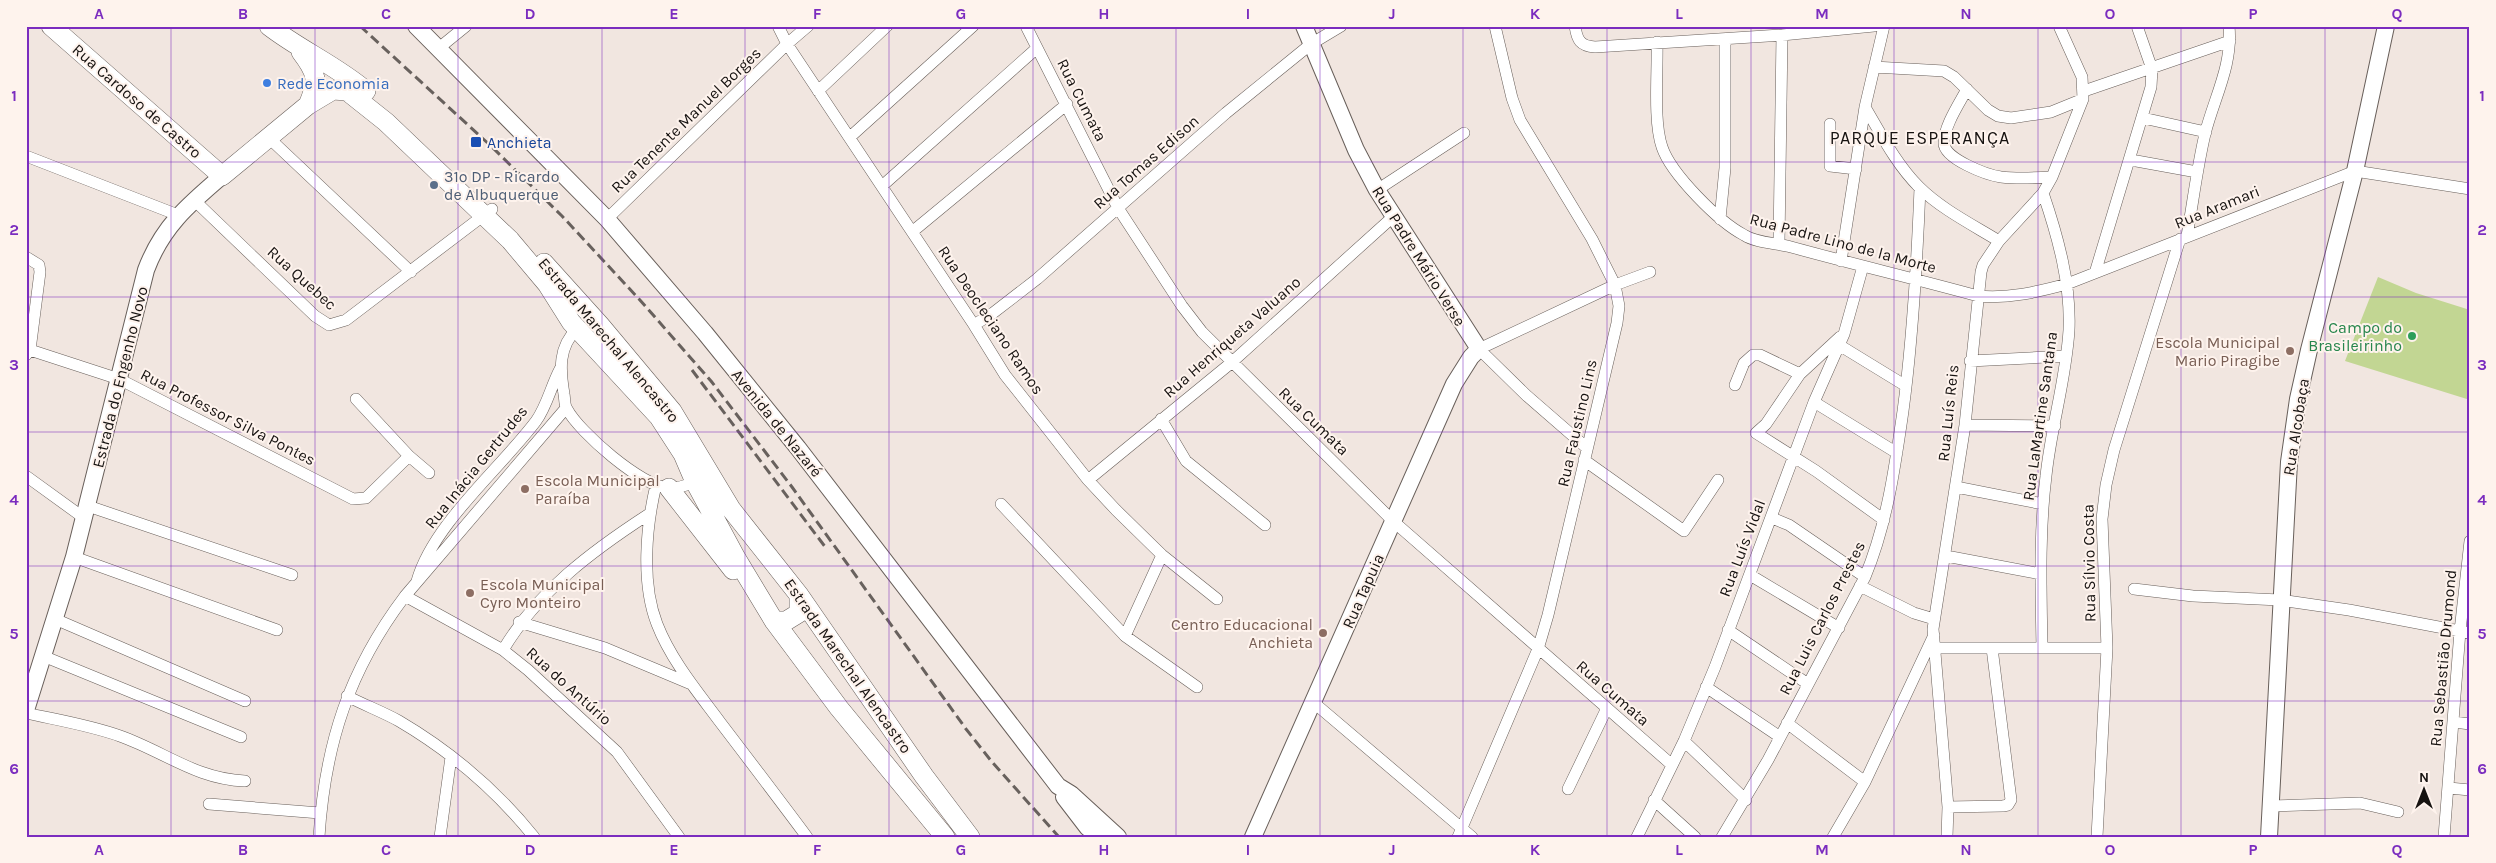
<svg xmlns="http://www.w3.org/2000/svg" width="2496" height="863" font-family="Karla,sans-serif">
<rect width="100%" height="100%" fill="#f1e6e0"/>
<!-- grass -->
<path fill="#c2d693" d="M 2378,277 L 2416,293 L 2470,310 L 2470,400 L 2345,361 Z"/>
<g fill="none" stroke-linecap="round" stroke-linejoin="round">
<defs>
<path id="street" d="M 778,26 L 787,44 L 974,325 L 1005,375 L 1088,480 L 1116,510 L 1162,555 L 1217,599
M 1026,26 L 1118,208 L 1182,306 L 1202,332 L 1393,521 L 1672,765
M 1575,26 C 1577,40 1580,46 1595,47 L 1782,35 L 1874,26
M 1657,42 C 1658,71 1653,121 1662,147 C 1671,174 1719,222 1744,235 C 1756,243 1777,243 1791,247 C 1853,264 1916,279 1978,296 C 2009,299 2037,292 2067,284 L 2355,171 L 2470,189
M 439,48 L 466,26
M 1874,67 L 1944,71 L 1954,77 L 1988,110 L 1998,116 L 2011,118 L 2051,112 L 2083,99
M 1967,89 C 1959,104 1944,126 1944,143 C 1944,159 1987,175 2001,177 C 2018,179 2035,178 2052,177
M 818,91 L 887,26
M 2084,91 L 2230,41
M 1865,107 C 1881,134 1896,164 1919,187 C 1941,209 1973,225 1999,241
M 2143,118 L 2206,132
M 1830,124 L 1830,166 L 1856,169
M 850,137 L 973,26
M 269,138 L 411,272
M 26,156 L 178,215
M 2131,160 L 2197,172
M 882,186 L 1037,48
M 1377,190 L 1464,133
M 194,200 L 315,316 L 329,325 L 346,320 L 492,209
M 607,219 L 787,44 L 808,26
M 1720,219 L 1725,168 L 1725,39
M 912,232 L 1067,104
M 2187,236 C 2193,202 2197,168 2205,134 C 2214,98 2233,65 2229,26
M 1779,243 L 1782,35
M 26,257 L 39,265 L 40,272 L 30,350 L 26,355
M 1841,261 L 1865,107 L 1884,26
M 2095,273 L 2151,87 L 2152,69 L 2137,26
M 974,325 L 993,313 L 1037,279 L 1226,113 L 1311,44 L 1341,26
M 577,329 C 558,347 560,370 564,394 C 565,398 564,405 567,409 C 579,432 642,487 669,488 C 677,489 687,485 695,482
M 1840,337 L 1800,374 L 1766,424 L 1756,433 L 1816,471 L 1884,520
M 1839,345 L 1906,386
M 30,350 L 119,379 L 353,499 L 366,498 L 409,456
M 1970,361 L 2066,356
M 1735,385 L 1744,363 L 1753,355 L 1760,355 L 1800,374
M 356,399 L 409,456 L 429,473
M 1814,402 L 1897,453
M 1161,419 L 1186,461 L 1265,525
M 1965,425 L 2055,426
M 1587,448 L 1526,395 L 1479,349 L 1615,285 L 1650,272
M 1584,460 L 1684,531 L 1718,480
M 26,476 L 84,518
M 1088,480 L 1231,363 L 1395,215
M 656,485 C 646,527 641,583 657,624 C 671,660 697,691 720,722 C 749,760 778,798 807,837
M 1956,487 L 2043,504
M 1001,504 L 1125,636
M 88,506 L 292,575
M 1772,518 L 1789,525 L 1865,577
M 1162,555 L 1125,636 L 1197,687
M 1946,556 L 2041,574
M 74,557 L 277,630
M 1750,575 L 1839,628
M 417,581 C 433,524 500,469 536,421 C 547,406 551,386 560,369
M 1860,586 L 1914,613 L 1934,619
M 2134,589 L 2193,596 L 2280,600 L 2349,610 L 2470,633
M 405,596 L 503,650 L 528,670 L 617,752 L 679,837
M 55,619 L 245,701
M 519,622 L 605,648 L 691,684
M 1728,630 L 1808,684
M 2042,647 C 2041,590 2039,532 2046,476 C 2051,427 2066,380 2069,330 C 2071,284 2058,237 2043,193
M 1935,648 L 2107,648
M 503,650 C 538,591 592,551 649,514
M 43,656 L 241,737
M 1706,687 L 1780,737
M 347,696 C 364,705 383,712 399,721 C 450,751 497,791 534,837
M 1313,702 L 1472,837
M 26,713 C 57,720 89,725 120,736 C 165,752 196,779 245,781
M 2454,722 L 2470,724
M 1787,723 L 1865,782
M 1684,741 L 1746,800
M 2449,788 L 2470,790
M 1568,789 L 1606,710
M 1654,800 L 1695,837
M 209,804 L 320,813
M 2271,806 L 2360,803 L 2398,812
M 1948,807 L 2003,806 L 2008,805 L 2011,800 L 1992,648
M 319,837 C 325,744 349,670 405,596 L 566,408
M 440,837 L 451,757
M 1458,837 L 1538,649 L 1548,615 L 1617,323 L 1619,306 L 1615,285 L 1592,239 L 1520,120 L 1512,98 L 1495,26
M 1637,837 L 1684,741 L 1715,667 L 1814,402 L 1844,334 L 1863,266
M 1722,837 L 1768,760 L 1865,577 C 1887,524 1895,467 1903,411 C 1913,337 1917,263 1920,188
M 1833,837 L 1865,782 L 1934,635
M 1947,837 L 1948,807 L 1933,629 L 1965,425 L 1981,272 L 1983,265 L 1999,241 L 2043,193 L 2052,177 L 2083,99 L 2082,77 L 2059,26
M 2097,837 L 2107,648 L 2102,519 L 2106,485 L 2114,450 L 2180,239
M 2444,837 L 2460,631 L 2470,541"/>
<path id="secondary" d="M 416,26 L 607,219 L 705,333 L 798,448 L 1058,786 L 1071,794 L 1118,837
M 26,710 L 74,557 L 146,270 C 162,227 188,205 222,176
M 1064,797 L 1087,827 L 1099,837
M 1253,837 L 1454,384 L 1471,357 L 1479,349 L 1377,190 L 1356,150 L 1304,26
M 2269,837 L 2289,462 L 2298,399 L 2309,350 L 2355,171 L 2386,26"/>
<path id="primary" d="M 51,26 L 222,176 L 308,105 L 333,90 L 347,91 L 386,122 L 510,240 L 547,284 L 571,322 L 659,417 L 683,454 L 695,482 L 736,558 L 774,621 L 839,708 L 945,837
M 269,26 C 300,50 337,66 366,91
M 301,52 C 317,73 319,80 308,105
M 544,263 L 600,325 L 672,411 L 731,509 L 799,595 L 924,776 L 970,837
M 669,488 L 733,570
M 774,621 L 786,621 L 799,613 L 799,595"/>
</defs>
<!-- street casing -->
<use href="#street" stroke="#685f5a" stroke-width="12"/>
<!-- secondary casing -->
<use href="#secondary" stroke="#685f5a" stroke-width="18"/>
<!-- primary casing -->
<use href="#primary" stroke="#685f5a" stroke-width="20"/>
<!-- street -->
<use href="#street" stroke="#fff" stroke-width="11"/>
<!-- secondary -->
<use href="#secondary" stroke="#fff" stroke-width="16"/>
<!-- primary -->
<use href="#primary" stroke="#fff" stroke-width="19"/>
<!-- rail -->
<path stroke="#68615d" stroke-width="3" stroke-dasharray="10 5" stroke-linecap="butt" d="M 360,26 L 492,147 L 562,216 L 639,299 L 711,381 L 792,487 L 966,729 L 992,762 L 1059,837
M 692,370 L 826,548"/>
</g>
<!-- grid -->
<path fill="none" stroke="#7b2cbf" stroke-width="1" stroke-opacity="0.55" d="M 171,26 L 171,837M 315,26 L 315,837M 458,26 L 458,837M 602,26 L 602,837M 745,26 L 745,837M 889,26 L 889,837M 1033,26 L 1033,837M 1176,26 L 1176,837M 1320,26 L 1320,837M 1463,26 L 1463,837M 1607,26 L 1607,837M 1751,26 L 1751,837M 1894,26 L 1894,837M 2038,26 L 2038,837M 2181,26 L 2181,837M 2325,26 L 2325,837M 26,162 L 2470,162M 26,297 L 2470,297M 26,432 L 2470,432M 26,566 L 2470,566M 26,701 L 2470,701"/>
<!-- markers -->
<circle fill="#3f7fe0" stroke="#fef3ed" stroke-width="2" cx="267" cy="83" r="5"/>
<rect fill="#1a4fb4" stroke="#fef3ed" stroke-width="2" x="470" y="136" width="12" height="12" rx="2.5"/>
<circle fill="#5c6f8a" stroke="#fef3ed" stroke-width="2" cx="434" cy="185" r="5"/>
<circle fill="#2e9e5b" stroke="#fef3ed" stroke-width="2" cx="2412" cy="336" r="5"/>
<g fill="#8d6e63" stroke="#fef3ed" stroke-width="2">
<circle cx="2290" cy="351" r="5"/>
<circle cx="525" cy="489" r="5"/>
<circle cx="470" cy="593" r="5"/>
<circle cx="1323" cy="633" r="5"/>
</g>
<g text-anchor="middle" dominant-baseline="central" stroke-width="4" stroke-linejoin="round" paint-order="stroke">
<!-- shop labels -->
<g font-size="16" fill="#366cbe" stroke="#fef3ed" text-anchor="start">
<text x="277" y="83">Rede Economia</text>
</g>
<!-- street labels -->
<g font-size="16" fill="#171311" stroke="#fef3ed">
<text transform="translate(1082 100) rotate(63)">Rua Cumata</text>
<text transform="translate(137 101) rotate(41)">Rua Cardoso de Castro</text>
<text transform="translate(686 120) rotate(-44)">Rua Tenente Manuel Borges</text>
<text transform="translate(1146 162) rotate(-41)">Rua Tomas Edison</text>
<text transform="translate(2217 207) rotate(-22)">Rua Aramari</text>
<text transform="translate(1843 243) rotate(15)">Rua Padre Lino de la Morte</text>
<text transform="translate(1419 256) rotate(58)">Rua Padre Mário Verse</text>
<text transform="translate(302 278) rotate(42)">Rua Quebec</text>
<text transform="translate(991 320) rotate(56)">Rua Deocleciano Ramos</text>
<text transform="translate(1232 337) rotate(-41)">Rua Henriqueta Valuano</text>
<text transform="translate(609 340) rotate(50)">Estrada Marechal Alencastro</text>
<text transform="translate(120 377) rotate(-76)">Estrada do Engenho Novo</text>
<text transform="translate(1948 413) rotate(-84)">Rua Luís Reis</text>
<text transform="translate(2040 416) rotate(-82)">Rua LaMartine Santana</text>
<text transform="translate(228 417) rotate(27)">Rua Professor Silva Pontes</text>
<text transform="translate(1314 421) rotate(44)">Rua Cumata</text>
<text transform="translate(777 423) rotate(51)">Avenida de Nazaré</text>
<text transform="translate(1577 423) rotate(-77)">Rua Faustino Lins</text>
<text transform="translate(2296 427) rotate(-81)">Rua Alcobaça</text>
<text transform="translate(476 467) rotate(-51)">Rua Inácia Gertrudes</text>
<text transform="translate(1742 548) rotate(-69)">Rua Luís Vidal</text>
<text transform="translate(2089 563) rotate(-91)">Rua Sílvio Costa</text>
<text transform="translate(1363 591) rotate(-66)">Rua Tapuia</text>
<text transform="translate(1822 618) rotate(-63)">Rua Luis Carlos Prestes</text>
<text transform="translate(2443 658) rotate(-85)">Rua Sebastião Drumond</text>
<text transform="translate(848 666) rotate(55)">Estrada Marechal Alencastro</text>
<text transform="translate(569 686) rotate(42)">Rua do Antúrio</text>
<text transform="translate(1613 693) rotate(41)">Rua Cumata</text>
</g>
<!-- transit labels -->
<g font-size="16" fill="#164399" stroke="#fef3ed" text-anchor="start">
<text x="487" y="142">Anchieta</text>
</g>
<!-- service labels -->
<g font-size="16" fill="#4e5e75" stroke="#fef3ed" text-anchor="start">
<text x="444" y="176">31º DP - Ricardo<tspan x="444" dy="18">de Albuquerque</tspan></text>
</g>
<!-- leisure labels -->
<g font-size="16" fill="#27864d" stroke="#fef3ed" text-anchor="end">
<text x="2402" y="327">Campo do<tspan x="2402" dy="18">Brasileirinho</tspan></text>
</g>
<!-- education labels -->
<g font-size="16" fill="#785e54" stroke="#fef3ed" text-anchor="end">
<text x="2280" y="342">Escola Municipal<tspan x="2280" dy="18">Mario Piragibe</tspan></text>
<text x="535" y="480" text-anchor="start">Escola Municipal<tspan x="535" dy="18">Paraíba</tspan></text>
<text x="480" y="584" text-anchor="start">Escola Municipal<tspan x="480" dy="18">Cyro Monteiro</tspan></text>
<text x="1313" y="624">Centro Educacional<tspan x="1313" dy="18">Anchieta</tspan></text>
</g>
<!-- neighbourhood labels -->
<g font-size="18" letter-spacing="1" fill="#171311" stroke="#fef3ed">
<text x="1920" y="138">PARQUE ESPERANÇA</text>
</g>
</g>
<!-- border -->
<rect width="2496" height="863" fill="none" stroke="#fef3ed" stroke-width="55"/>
<!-- north arrow -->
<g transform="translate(2424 790)" stroke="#fef3ed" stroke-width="4" paint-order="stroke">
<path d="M0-4L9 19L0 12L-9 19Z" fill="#171311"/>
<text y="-8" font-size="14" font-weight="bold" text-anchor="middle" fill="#171311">N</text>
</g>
<rect x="28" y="28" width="2440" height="808" fill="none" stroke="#7b2cbf" stroke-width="2"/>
<g font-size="16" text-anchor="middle" font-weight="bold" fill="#7b2cbf">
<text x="99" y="19">A</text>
<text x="243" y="19">B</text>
<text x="386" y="19">C</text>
<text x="530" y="19">D</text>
<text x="674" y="19">E</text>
<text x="817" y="19">F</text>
<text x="961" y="19">G</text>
<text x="1104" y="19">H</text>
<text x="1248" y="19">I</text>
<text x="1392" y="19">J</text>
<text x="1535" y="19">K</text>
<text x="1679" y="19">L</text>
<text x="1822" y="19">M</text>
<text x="1966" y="19">N</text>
<text x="2110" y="19">O</text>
<text x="2253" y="19">P</text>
<text x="2397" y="19">Q</text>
<text x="14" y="101">1</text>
<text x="2482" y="101">1</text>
<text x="14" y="235">2</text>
<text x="2482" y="235">2</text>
<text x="14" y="370">3</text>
<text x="2482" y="370">3</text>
<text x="14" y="505">4</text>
<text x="2482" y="505">4</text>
<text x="14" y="639">5</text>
<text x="2482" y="639">5</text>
<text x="14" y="774">6</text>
<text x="2482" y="774">6</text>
<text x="99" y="855">A</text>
<text x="243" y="855">B</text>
<text x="386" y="855">C</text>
<text x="530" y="855">D</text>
<text x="674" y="855">E</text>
<text x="817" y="855">F</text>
<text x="961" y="855">G</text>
<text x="1104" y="855">H</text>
<text x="1248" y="855">I</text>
<text x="1392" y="855">J</text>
<text x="1535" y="855">K</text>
<text x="1679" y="855">L</text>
<text x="1822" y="855">M</text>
<text x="1966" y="855">N</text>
<text x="2110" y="855">O</text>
<text x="2253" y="855">P</text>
<text x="2397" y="855">Q</text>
</g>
</svg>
